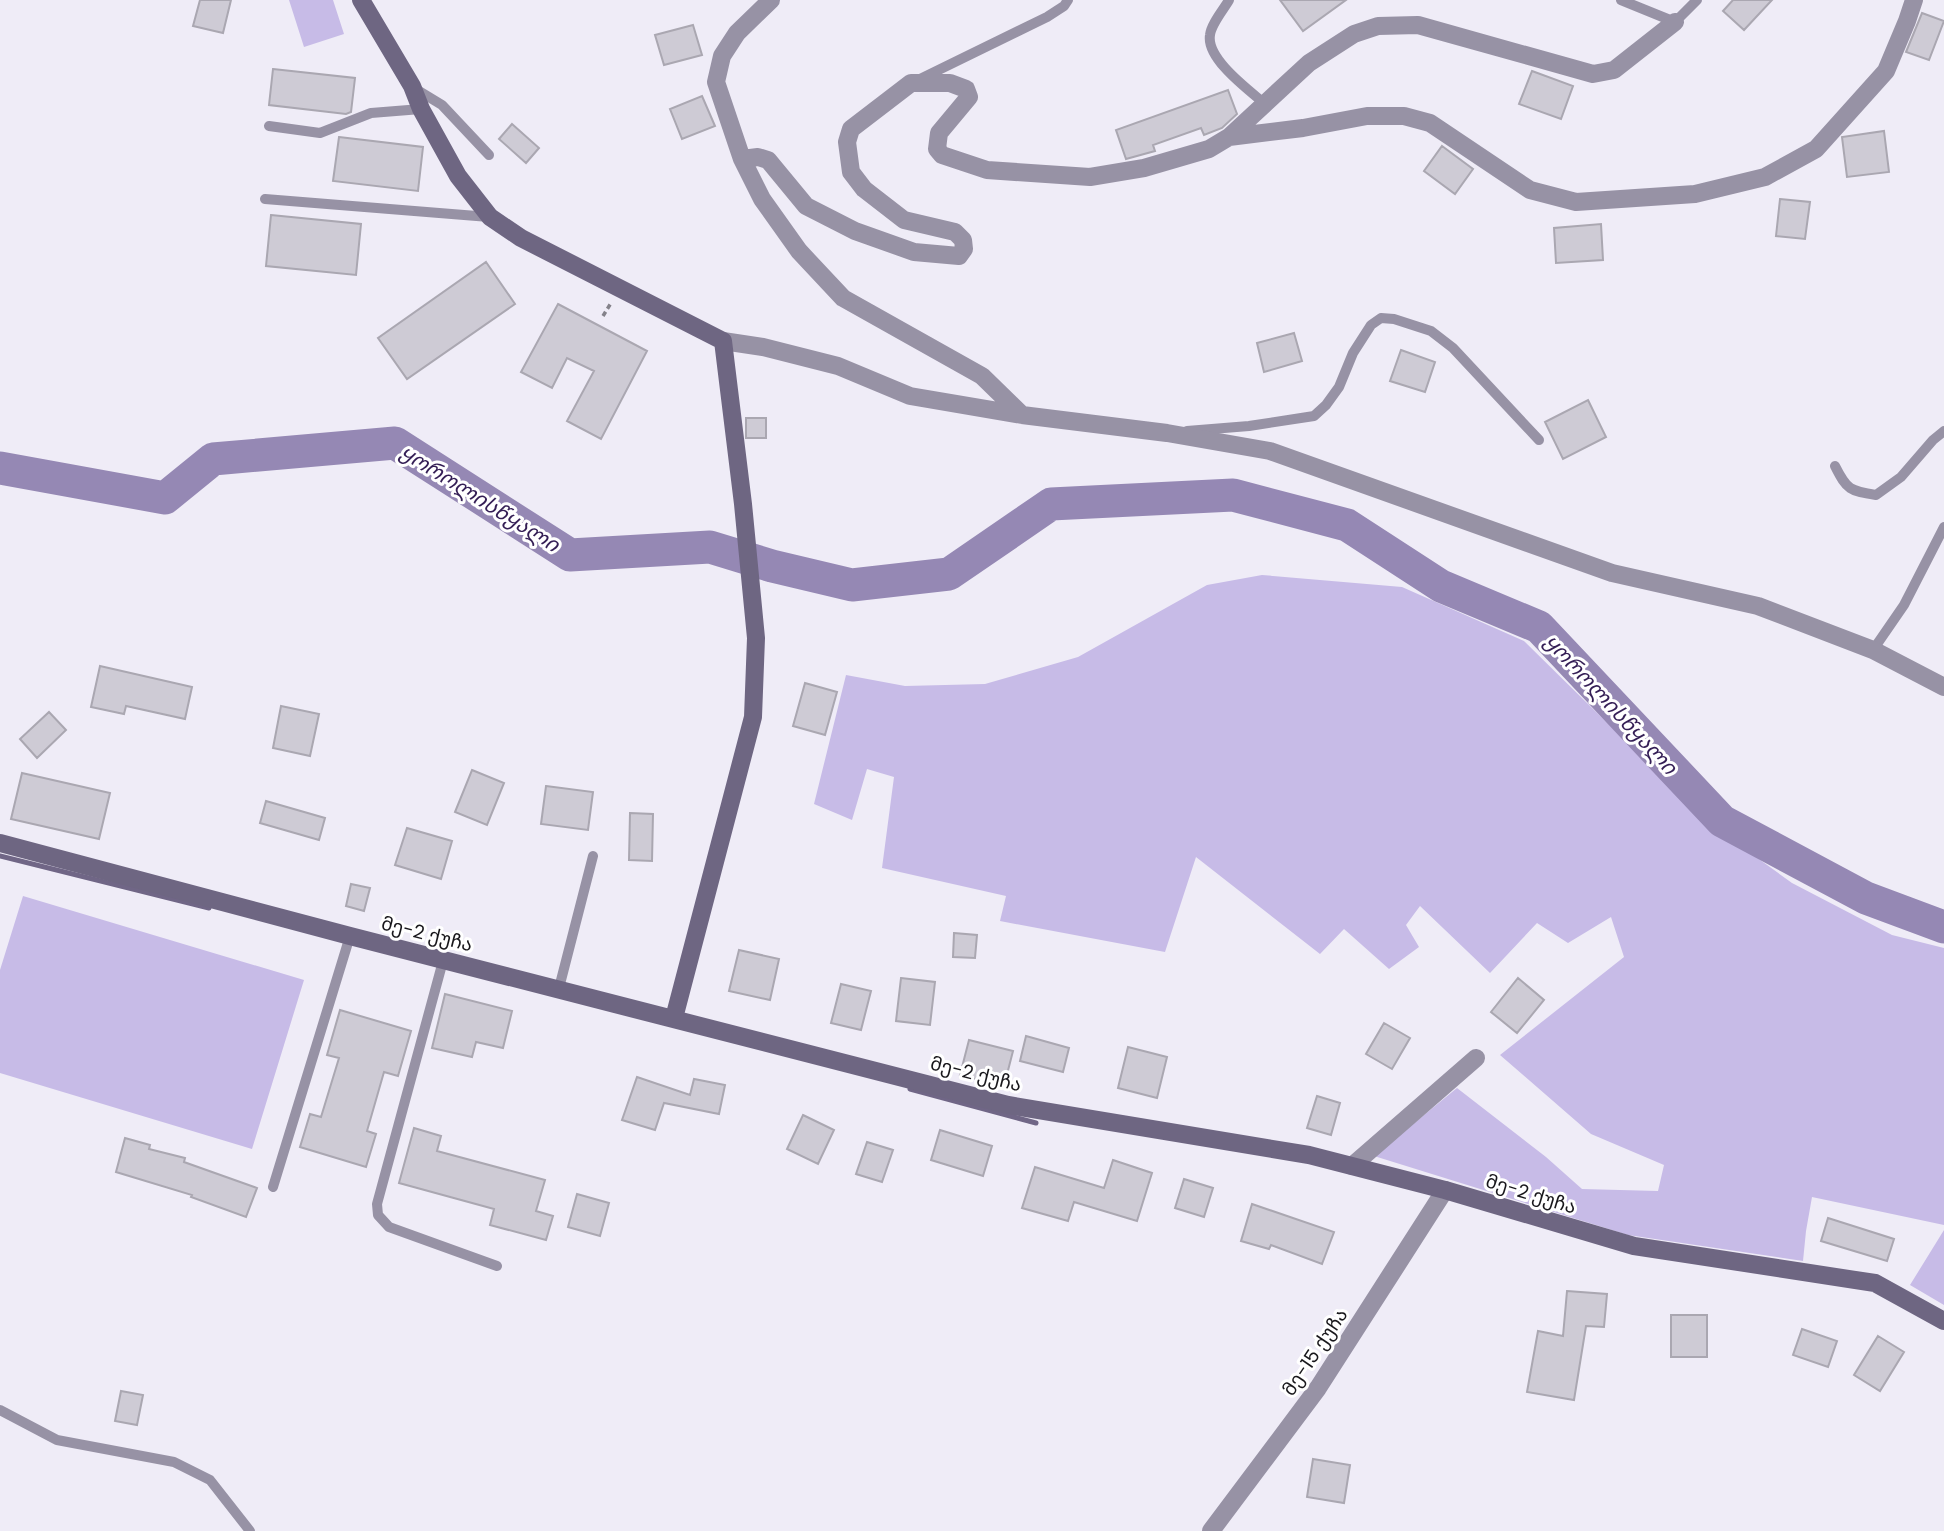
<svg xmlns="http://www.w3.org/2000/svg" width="1944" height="1531" font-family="Poppins,'Noto Sans Georgian',sans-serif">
<rect width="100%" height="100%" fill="#efecf7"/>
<!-- green -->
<path fill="#c7bbe7" d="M 289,0 L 333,0 L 344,34 L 304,47 Z
M 1262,575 L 1402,587 L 1524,641 L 1710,824 L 1792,883 L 1892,935 L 1944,948 L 1944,1225 L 1812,1197 L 1806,1231 L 1803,1261 L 1628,1235 L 1374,1156 L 1457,1088 L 1546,1157 L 1582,1189 L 1658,1191 L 1664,1165 L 1591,1134 L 1500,1055 L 1624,957 L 1611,917 L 1568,943 L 1537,923 L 1490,973 L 1420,906 L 1406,925 L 1419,947 L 1389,969 L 1344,929 L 1320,954 L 1196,857 L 1165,952 L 1000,921 L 1006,896 L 882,868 L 894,777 L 867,769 L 852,820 L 814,804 L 846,675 L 905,686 L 985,684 L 1078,657 L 1207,585 Z
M 23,896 L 304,980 L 252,1149 L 0,1073 L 0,970 Z
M 1944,1230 L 1944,1305 L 1910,1285 Z"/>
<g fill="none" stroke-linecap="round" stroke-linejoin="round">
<!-- stream -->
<path stroke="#706686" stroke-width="5" d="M 0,856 L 209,908
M 910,1089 L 1036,1123"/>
<!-- river -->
<path stroke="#9588b4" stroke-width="33" d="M 0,468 L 165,498 L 213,459 L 395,443 L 570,555 L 710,547 L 772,566 L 852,585 L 949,574 L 1051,504 L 1233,495 L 1347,525 L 1441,586 L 1539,627 L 1722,821 L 1866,898 L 1944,927"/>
</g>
<!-- building -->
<path fill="#cecbd5" stroke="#aaa7b1" stroke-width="2" d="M 200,0 L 231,0 L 223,33 L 193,26 Z
M 1280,0 L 1346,0 L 1303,31 Z
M 1733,0 L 1772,0 L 1744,30 L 1723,11 Z
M 1922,13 L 1944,21 L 1929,60 L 1906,52 Z
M 693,25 L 702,55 L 664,65 L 655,35 Z
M 273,69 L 355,78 L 351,112 L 346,114 L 269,105 Z
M 1532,71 L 1573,86 L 1561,119 L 1519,104 Z
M 1228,90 L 1237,114 L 1222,128 L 1204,135 L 1201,128 L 1153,145 L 1155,151 L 1126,159 L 1116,130 Z
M 702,96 L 715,126 L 682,139 L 670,109 Z
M 512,124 L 539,148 L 526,163 L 499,139 Z
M 1884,131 L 1889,172 L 1847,177 L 1842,137 Z
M 339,137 L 423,147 L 418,191 L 333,181 Z
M 1442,146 L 1473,169 L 1455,194 L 1424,171 Z
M 1780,199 L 1810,202 L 1805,239 L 1776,236 Z
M 271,215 L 361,224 L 356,275 L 266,266 Z
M 1601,224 L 1603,260 L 1556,263 L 1554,228 Z
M 486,262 L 515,304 L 407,379 L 378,338 Z
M 558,304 L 647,351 L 601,439 L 567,421 L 594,371 L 567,358 L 552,388 L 521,372 Z
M 1294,333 L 1302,361 L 1264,372 L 1257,343 Z
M 1401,350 L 1435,362 L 1425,392 L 1390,381 Z
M 1588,400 L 1606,437 L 1563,459 L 1545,422 Z
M 746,418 L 766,418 L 766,438 L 746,438 Z
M 100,666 L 192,687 L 185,719 L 126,706 L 124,714 L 91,707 Z
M 805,683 L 837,692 L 825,735 L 793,726 Z
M 281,706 L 319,714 L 310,756 L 273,748 Z
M 49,712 L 66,730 L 37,758 L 20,739 Z
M 472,770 L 504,783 L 487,825 L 455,812 Z
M 22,773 L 110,793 L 99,839 L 11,819 Z
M 546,786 L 593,792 L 588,830 L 541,824 Z
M 266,801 L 325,818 L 319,840 L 260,823 Z
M 630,813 L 653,814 L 652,861 L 629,860 Z
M 407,828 L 452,841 L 441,879 L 395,865 Z
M 351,884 L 370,888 L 364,911 L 346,906 Z
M 954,933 L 977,935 L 975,958 L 953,957 Z
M 739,950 L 779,959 L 770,1000 L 729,991 Z
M 901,978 L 935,982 L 930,1025 L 896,1021 Z
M 1518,978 L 1544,1000 L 1517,1033 L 1491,1012 Z
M 841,984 L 871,991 L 861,1030 L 831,1023 Z
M 445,994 L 512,1011 L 503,1048 L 476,1042 L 472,1057 L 432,1048 Z
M 340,1010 L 411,1031 L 398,1076 L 384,1072 L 367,1131 L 376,1134 L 366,1167 L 300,1147 L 310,1114 L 321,1117 L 339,1058 L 327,1055 Z
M 1384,1023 L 1410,1038 L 1392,1069 L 1366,1054 Z
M 1026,1036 L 1069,1048 L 1063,1072 L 1020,1061 Z
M 969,1040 L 1013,1051 L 1004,1086 L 960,1075 Z
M 1128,1047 L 1167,1057 L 1157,1098 L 1118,1088 Z
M 637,1077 L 690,1095 L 694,1079 L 725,1085 L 719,1114 L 664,1103 L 655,1130 L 622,1120 Z
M 1317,1096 L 1340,1103 L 1331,1135 L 1307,1128 Z
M 803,1115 L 834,1130 L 818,1164 L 787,1149 Z
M 414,1128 L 441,1136 L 437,1151 L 545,1180 L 536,1211 L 553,1216 L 546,1240 L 490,1225 L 494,1209 L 399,1183 Z
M 940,1130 L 992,1146 L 983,1176 L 931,1160 Z
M 125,1138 L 150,1145 L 149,1149 L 185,1158 L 184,1162 L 257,1188 L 246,1217 L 191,1197 L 192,1195 L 116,1172 Z
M 867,1142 L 893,1150 L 882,1182 L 856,1174 Z
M 1113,1160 L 1152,1173 L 1137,1221 L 1074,1202 L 1068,1221 L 1022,1208 L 1035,1167 L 1104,1188 Z
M 1184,1179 L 1213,1188 L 1204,1217 L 1175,1208 Z
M 577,1194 L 609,1203 L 600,1236 L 568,1227 Z
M 1252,1204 L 1334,1232 L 1322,1264 L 1271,1245 L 1269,1249 L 1241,1241 Z
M 1828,1218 L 1894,1239 L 1887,1261 L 1821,1241 Z
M 1567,1291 L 1607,1294 L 1604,1327 L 1586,1326 L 1574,1400 L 1527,1392 L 1538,1331 L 1563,1336 Z
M 1671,1315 L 1707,1315 L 1707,1357 L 1671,1357 Z
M 1802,1329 L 1837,1341 L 1828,1367 L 1793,1355 Z
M 1878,1336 L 1904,1352 L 1880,1391 L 1854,1375 Z
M 121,1391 L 143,1395 L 137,1425 L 115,1421 Z
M 1313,1459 L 1350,1465 L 1344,1503 L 1307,1497 Z"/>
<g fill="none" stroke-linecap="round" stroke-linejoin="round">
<!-- path -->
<path stroke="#84828a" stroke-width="3.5" stroke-dasharray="5 3.5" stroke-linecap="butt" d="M 603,316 L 611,303"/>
<!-- lane -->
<path stroke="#9792a5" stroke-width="10" d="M 1229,0 C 1224,9 1211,24 1210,35 C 1206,59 1249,90 1265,104
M 1621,0 L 1675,22 L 1697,0
M 916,81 L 1047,17 L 1064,6 L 1068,0
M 414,88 L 442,105 L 489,155
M 269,126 L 320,133 L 371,113 L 421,109
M 265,199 L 489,217
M 1187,431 L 1249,426 L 1314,416 L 1326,405 L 1339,387 L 1353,353 L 1371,325 L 1381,318 L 1394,319 L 1431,331 L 1453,348 L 1539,440
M 1835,466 C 1847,490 1850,491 1876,495 L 1901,477 L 1933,440 L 1944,431
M 1873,650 L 1904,605 L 1944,527
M 443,961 L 377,1204 L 378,1215 L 389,1227 L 497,1266
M 559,988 L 593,856
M 273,1187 L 350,936
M 0,1410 L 57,1440 L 174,1462 L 210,1480 L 250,1531"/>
<!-- street -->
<path stroke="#9792a5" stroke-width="18" d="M 771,0 L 737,33 L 722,56 L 716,82 L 742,159 L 762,199 L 799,251 L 843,298 L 982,376 L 1022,415
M 1229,137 L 1303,128 L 1367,116 L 1404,116 L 1430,123 L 1530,190 L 1576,202 L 1695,194 L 1765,177 L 1816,149 L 1886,71 L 1907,21 L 1914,0
M 742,159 L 758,157 L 768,160 L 806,206 L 855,231 L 914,252 L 959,256 L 964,249 L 963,240 L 955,232 L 904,220 L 864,189 L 851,172 L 847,142 L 851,129 L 911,83 L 950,83 L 966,89 L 969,97 L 939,133 L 937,149 L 942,155 L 987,170 L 1090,177 L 1144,168 L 1209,149 L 1229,137 L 1309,63 L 1354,34 L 1378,26 L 1418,25 L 1593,74 L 1614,70 L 1675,22
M 723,341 L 763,347 L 838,366 L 910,396 L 1022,415 L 1167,433 L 1270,451 L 1612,573 L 1758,606 L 1873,650 L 1944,687
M 1352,1166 L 1476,1058
M 1211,1531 L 1318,1388 L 1445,1190"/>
<!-- secondary -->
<path stroke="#6e6682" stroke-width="18" d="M 361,0 L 412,86 L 421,109 L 458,176 L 490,217 L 521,238 L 723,341 L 743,504 L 756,638 L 753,717 L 674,1018
M 0,843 L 350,936 L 1008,1105 L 1309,1155 L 1445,1190 L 1634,1246 L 1875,1283 L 1944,1321"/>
</g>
<g text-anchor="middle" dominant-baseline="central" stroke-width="6" stroke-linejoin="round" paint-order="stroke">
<!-- street labels -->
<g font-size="19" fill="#18171b" stroke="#fff">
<text transform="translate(427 934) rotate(14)">მე-2 ქუჩა</text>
<text transform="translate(976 1074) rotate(14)">მე-2 ქუჩა</text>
<text transform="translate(1531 1194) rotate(17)">მე-2 ქუჩა</text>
<text transform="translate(1315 1352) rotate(-56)">მე-15 ქუჩა</text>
</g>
<!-- water labels -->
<g font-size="21" font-style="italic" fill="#341e55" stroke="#fff">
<text transform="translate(480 498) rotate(32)">ყოროლისწყალი</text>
<text transform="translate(1611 704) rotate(47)">ყოროლისწყალი</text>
</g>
</g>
</svg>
